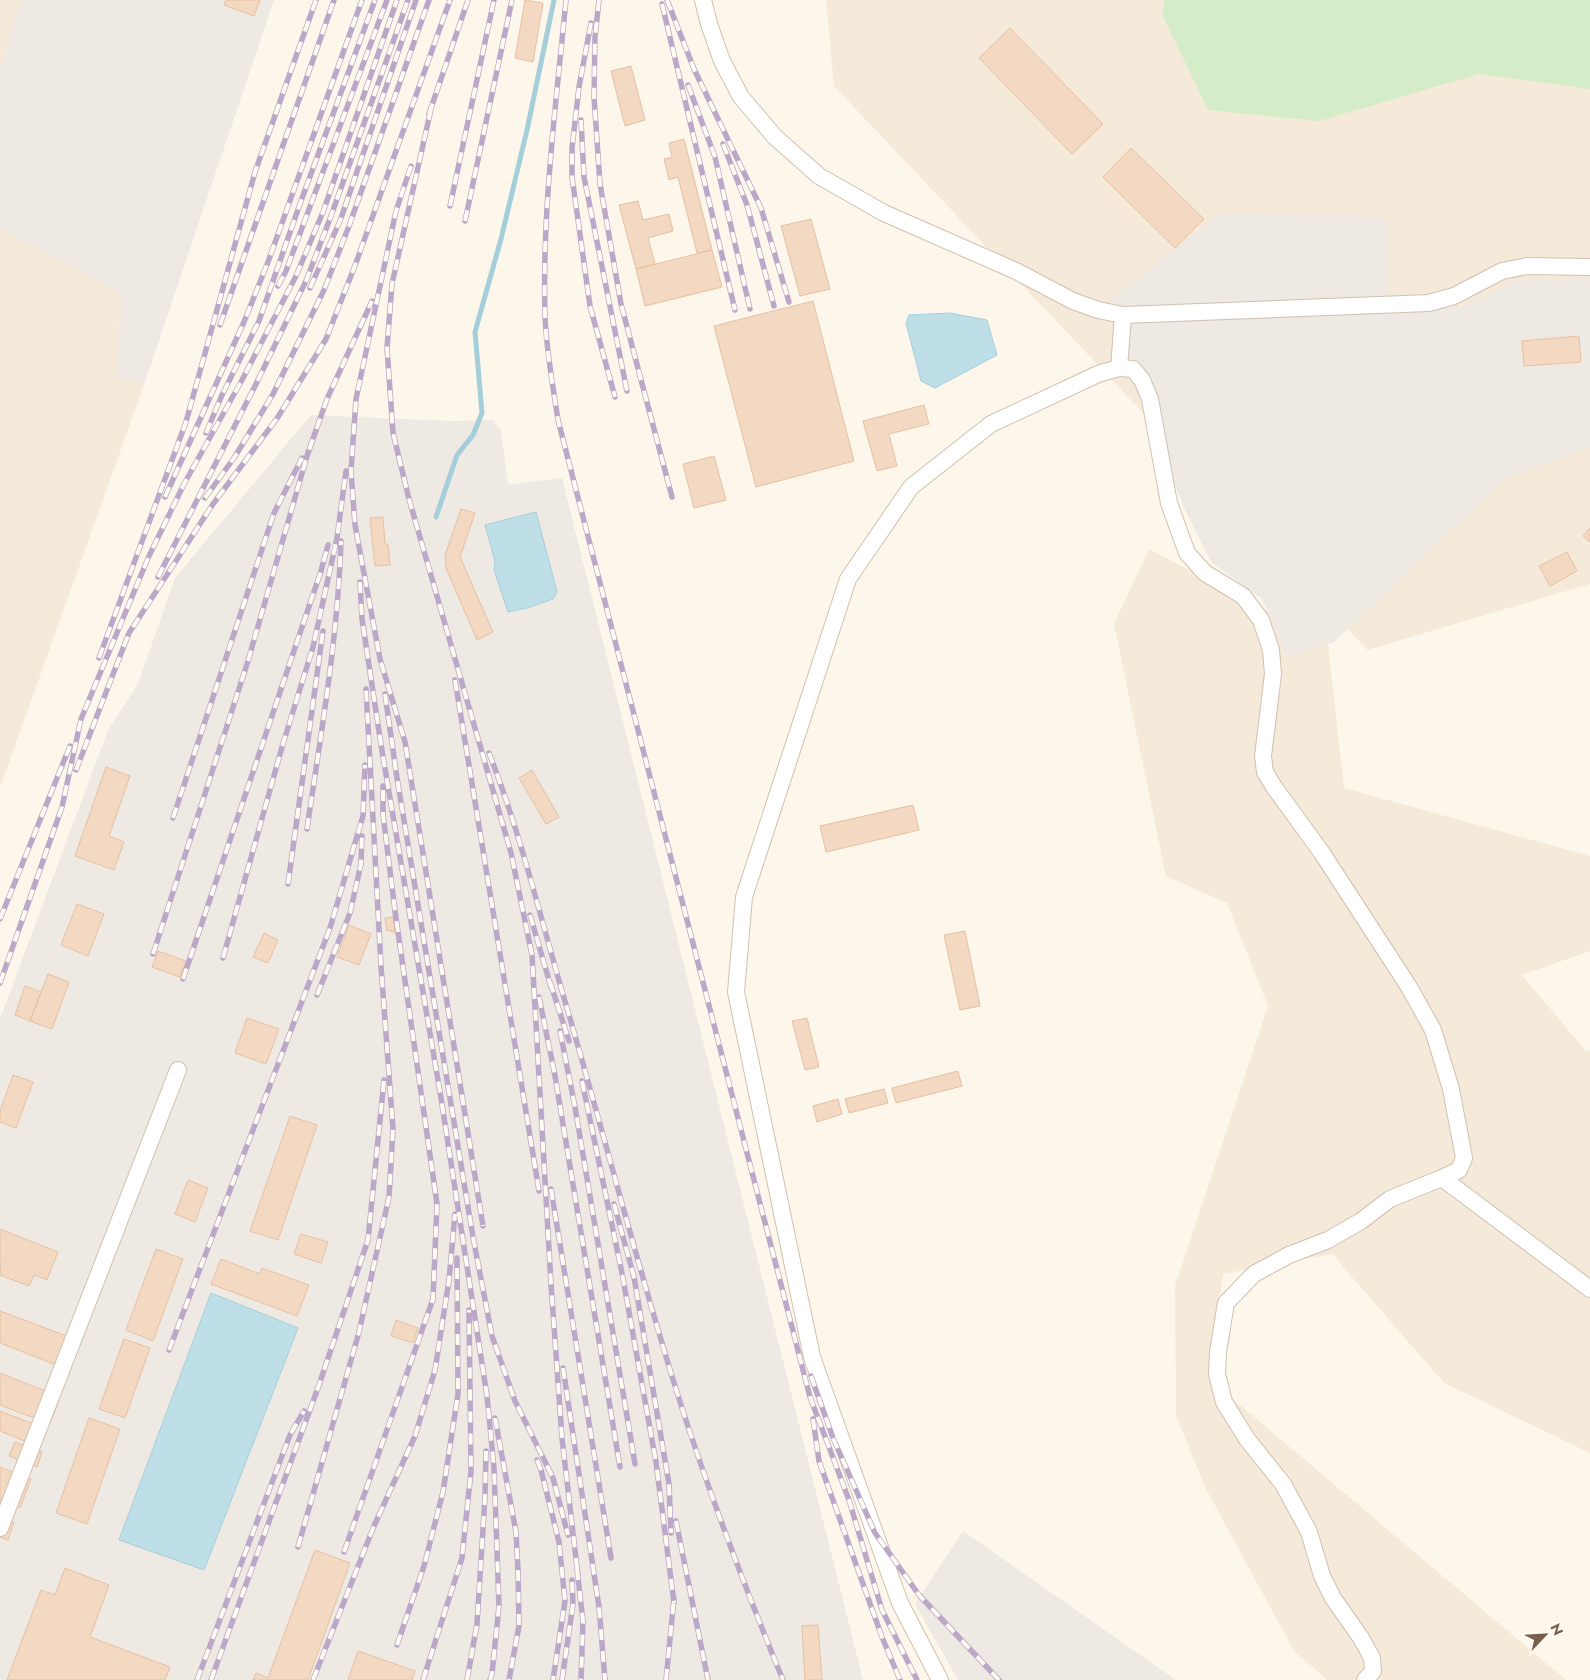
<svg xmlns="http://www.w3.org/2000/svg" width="1590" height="1680" font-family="Jost,sans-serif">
<rect width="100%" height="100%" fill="#fdf7eb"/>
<!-- residential -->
<path fill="#f5ead9" d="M 0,0 L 21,0 L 0,69 Z
M 826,0 L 1590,0 L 1590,584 L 1367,650 L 834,86 Z
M 0,228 L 122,294 L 116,376 L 144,385 L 0,788 Z
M 1149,549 L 1328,643 L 1344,788 L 1590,856 L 1590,951 L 1522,975 L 1585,1050 L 1590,1051 L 1590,1453 L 1444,1383 L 1332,1254 L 1223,1274 L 1208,1378 L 1566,1680 L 1327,1680 L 1294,1651 L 1206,1489 L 1176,1416 L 1175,1286 L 1268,1006 L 1227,903 L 1166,876 L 1114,624 Z"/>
<!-- industrial -->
<path fill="#eee9e3" d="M 21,0 L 274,0 L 144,385 L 116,376 L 122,294 L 0,228 L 0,69 Z
M 1221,213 L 1387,217 L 1389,311 L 1462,307 L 1517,280 L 1590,278 L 1590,447 L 1504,479 L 1333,643 L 1287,656 L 1262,599 L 1211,562 L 1184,508 L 1106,304 Z
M 311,415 L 451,421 L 493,420 L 501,430 L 508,485 L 562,478 L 863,1680 L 0,1680 L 0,1019 L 108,730 L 138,684 L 175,578 Z
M 963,1531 L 1176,1680 L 958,1680 L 915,1604 Z"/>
<!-- green -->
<path fill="#d4ecc8" d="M 1165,0 L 1590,0 L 1590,89 L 1479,74 L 1319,121 L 1208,110 L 1162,14 Z"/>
<!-- water -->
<path fill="#bedfe8" stroke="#a4ceda" d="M 950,313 L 987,320 L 997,355 L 935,388 L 921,381 L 906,323 L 909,315 Z
M 536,512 L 557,592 L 553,599 L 527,608 L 508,612 L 494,570 L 495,561 L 485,525 Z
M 211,1293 L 298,1328 L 204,1570 L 119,1540 Z"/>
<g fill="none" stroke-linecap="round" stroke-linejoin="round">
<!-- stream -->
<path stroke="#a4ceda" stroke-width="5" d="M 436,517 L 457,455 L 473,435 L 482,413 L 475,332 L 501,239 L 527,130 L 554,0"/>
</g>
<!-- building -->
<path fill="#f3d8c2" stroke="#e6c0a2" d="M 226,0 L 260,0 L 254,16 L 224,5 Z
M 525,0 L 543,3 L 533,62 L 515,58 Z
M 1010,28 L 1103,124 L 1072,154 L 979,58 Z
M 631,66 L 645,120 L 625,126 L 611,71 Z
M 684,139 L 712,250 L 697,253 L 678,177 L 669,180 L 664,159 L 672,157 L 669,143 Z
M 1131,148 L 1204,219 L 1175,248 L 1103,177 Z
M 638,201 L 643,220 L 669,214 L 673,231 L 648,238 L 655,264 L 636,269 L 619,205 Z
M 811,219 L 830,289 L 800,296 L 781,226 Z
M 712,250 L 722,287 L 645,306 L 636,269 Z
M 813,301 L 854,461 L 756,487 L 714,326 Z
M 1579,336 L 1581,362 L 1524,366 L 1522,341 Z
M 924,405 L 929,424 L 889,434 L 897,466 L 877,471 L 863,421 Z
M 714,456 L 726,500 L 694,508 L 683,464 Z
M 461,509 L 475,513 L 460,557 L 493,632 L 477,640 L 446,568 L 445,555 Z
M 383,517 L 385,544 L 388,544 L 390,565 L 375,566 L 370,518 Z
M 1590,528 L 1590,542 L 1583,536 Z
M 1567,552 L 1577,571 L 1550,586 L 1539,566 Z
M 106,767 L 130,776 L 109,836 L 124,842 L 114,870 L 75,856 Z
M 532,770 L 559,817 L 546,824 L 519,778 Z
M 913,805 L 919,830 L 826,852 L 820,826 Z
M 77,904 L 104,914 L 88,956 L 61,945 Z
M 393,917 L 395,932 L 391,932 L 391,930 L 387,931 L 385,918 Z
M 349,925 L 371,934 L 359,965 L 337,957 Z
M 965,931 L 980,1006 L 960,1010 L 944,935 Z
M 264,933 L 278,940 L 268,963 L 253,957 Z
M 158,951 L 186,961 L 180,977 L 152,967 Z
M 48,974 L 69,982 L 52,1029 L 30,1021 Z
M 25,986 L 41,992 L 30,1021 L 15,1015 Z
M 247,1018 L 279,1029 L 266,1064 L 235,1053 Z
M 807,1018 L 819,1067 L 805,1070 L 792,1021 Z
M 958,1071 L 962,1086 L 896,1103 L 892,1088 Z
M 13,1075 L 33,1082 L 16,1128 L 0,1122 L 0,1111 Z
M 884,1089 L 888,1103 L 849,1113 L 845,1099 Z
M 838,1099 L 842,1114 L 817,1122 L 813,1106 Z
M 290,1116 L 317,1125 L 278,1240 L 250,1231 Z
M 188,1180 L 208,1188 L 195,1222 L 175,1214 Z
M 0,1229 L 58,1252 L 47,1280 L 34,1275 L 29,1286 L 0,1275 L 1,1263 L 0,1262 Z
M 301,1234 L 328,1242 L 321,1263 L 294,1254 Z
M 156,1249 L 183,1259 L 153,1341 L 126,1330 Z
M 221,1259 L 260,1274 L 262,1268 L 309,1285 L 297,1316 L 211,1284 Z
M 0,1311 L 80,1341 L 69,1370 L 0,1343 Z
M 396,1320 L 418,1328 L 413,1343 L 391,1336 Z
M 124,1339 L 150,1348 L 125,1418 L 99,1409 Z
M 0,1373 L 60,1397 L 50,1424 L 0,1405 Z
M 0,1411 L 44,1428 L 37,1446 L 0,1431 Z
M 89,1418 L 120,1429 L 87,1524 L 56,1513 Z
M 15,1442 L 42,1452 L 37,1467 L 9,1456 Z
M 0,1467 L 31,1479 L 20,1508 L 0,1500 Z
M 0,1518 L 14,1522 L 8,1540 L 0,1537 Z
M 315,1550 L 350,1563 L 308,1680 L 253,1680 L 256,1673 L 268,1678 Z
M 65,1568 L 109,1585 L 90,1637 L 170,1667 L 165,1680 L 7,1680 L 41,1590 L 55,1595 Z
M 818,1625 L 822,1680 L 805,1680 L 802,1626 Z
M 358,1651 L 415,1671 L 412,1680 L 348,1680 Z"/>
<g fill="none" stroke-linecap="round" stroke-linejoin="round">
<defs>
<path id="street" d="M 703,0 L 709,24 L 722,61 L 741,97 L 775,137 L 819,176 L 884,213 L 1016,271 L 1073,301 L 1098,310 L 1123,315 L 1429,303 L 1454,296 L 1502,271 L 1527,266 L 1590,267
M 1119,368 L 1133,369 L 1142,380 L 1150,399 L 1169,503 L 1187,553 L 1205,573 L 1243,596 L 1261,620 L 1271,650 L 1273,674 L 1263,756 L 1265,772 L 1274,787 L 1322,853 L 1409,987 L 1433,1030 L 1451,1089 L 1464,1158 L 1459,1170 L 1442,1178
M 0,1528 L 178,1070
M 940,1680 L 900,1603 L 812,1357 L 736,992 L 744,897 L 848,579 L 911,487 L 991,424 L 1098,374 L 1119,368 L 1123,315
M 1365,1680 L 1373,1671 L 1372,1658 L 1361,1638 L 1333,1598 L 1322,1576 L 1309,1532 L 1283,1484 L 1247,1439 L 1224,1402 L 1217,1374 L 1218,1352 L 1226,1303 L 1254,1274 L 1289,1255 L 1328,1240 L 1361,1221 L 1390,1199 L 1442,1178 L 1590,1289"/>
</defs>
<!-- street casing -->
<use href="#street" stroke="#d0c0af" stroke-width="18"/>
<!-- street -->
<use href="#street" stroke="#fff" stroke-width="16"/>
<defs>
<path id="rail" d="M 566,0 C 556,105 542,209 545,315 C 546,350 553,386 558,420 L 810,1397 L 849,1500 L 882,1610 L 917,1680
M 599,0 L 595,37 L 594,97 L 600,184 L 621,304 L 672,497
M 667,0 L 694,69 L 761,208 L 789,302
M 662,4 L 735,310
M 591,23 L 579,87 L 572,148 L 572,177 L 590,306 L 615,397
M 688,85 L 715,157 L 750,309
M 431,109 L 392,284 L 387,348 L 393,433 L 409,499 L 511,853 L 532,955 L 551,1284 L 562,1438 L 578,1576
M 429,114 L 468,0
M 581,120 L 584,177 L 627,391
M 723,144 L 747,205 L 774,306
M 411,166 L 396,211 L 356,399 L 351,471 L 355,525 L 380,659 L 405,742 L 483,1226
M 450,206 L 494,0
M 465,221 L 512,0
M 278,286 L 286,271 L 387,0
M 310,288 L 340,221 L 416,0
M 220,325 L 334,0
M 206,433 L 222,395 L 259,321 L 301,201 L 375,0
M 165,497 L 244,322 L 268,262 L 362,0
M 205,498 L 234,458 L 273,394 L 324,290 L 349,226 L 429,0
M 158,577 L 256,384 L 306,281 L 331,216 L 408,0
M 360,582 L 362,619 L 382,751 L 441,1098 L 487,1396 L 494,1468 L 499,1606 L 492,1674 L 490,1680
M 99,658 L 186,422 L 255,172 L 316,0
M 455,680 L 539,1191
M 385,694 L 397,778 L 473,1237 L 492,1336 L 515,1401 L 553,1478 L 568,1535
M 489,753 C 522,837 543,928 569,1015 C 607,1145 640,1276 681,1405 C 711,1498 746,1590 783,1680
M 76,770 L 129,633 L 213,504 L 278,417 L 326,339 L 356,263 L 450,0
M 173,818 L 274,513 L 302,458
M 307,829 C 321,733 338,637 341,541
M 288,884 L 323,631
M 530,915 L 551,987
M 0,919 L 70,746
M 153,954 L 248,661 L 307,456 L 327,399 L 372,301
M 223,958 L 282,747 L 313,647 L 337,538 L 346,471
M 183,979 L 321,571 L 328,545
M 550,982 L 569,1041
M 0,983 L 62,807 L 81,719 L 149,556 L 184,484 L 242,380 L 296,276 L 323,212 L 397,0
M 317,995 L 350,913 L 361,864 L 362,836
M 539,997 L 555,1076 L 620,1467
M 560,1031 L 575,1107 L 635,1464
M 582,1081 L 622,1273 L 656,1462 L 674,1603
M 551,1189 L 611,1558
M 614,1204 L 634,1277 L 669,1484 L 671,1533
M 169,1350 L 330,928 L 363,816 L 365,765
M 563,1368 L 599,1607 L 605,1680
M 811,1376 L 833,1438 L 875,1533 L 919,1595 L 999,1680
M 495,1418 L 516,1532 L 518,1571 L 519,1626 L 509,1680
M 813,1419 L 819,1461 L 882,1637 L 900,1680
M 537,1460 L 541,1470 L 559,1542 L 565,1601 L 553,1680
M 676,1521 L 708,1680
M 298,1547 L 359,1332 L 389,1197 L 393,1129 L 381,966 L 366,689
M 344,1552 L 433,1299 L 437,1204 L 395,911 L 383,814 L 383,786
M 577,1569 L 583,1621 L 581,1680
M 397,1645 L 424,1566 L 443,1492 L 458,1394 L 457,1258
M 197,1680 L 290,1435 L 304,1411
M 211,1680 L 319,1385 L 368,1240 L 384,1080
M 313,1680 L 374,1526 L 415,1436 L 435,1370 L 449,1280 L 455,1214
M 423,1680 L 462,1558 L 471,1471 L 469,1310
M 467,1680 L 477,1624 L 485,1497 L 486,1451
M 562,1680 L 573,1604 L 572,1580
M 666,1680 L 674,1598"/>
</defs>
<!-- rail casing -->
<use href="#rail" stroke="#bba7c8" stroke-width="5.5"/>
<!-- rail -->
<use href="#rail" stroke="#fffbf1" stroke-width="4" stroke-dasharray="11" stroke-linecap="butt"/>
</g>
<!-- north arrow -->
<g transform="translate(1545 1635) rotate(65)" stroke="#fffbf1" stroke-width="4" paint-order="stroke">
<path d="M0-4L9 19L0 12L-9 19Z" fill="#795f4c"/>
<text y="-8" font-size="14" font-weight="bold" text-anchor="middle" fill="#795f4c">N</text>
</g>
</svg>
